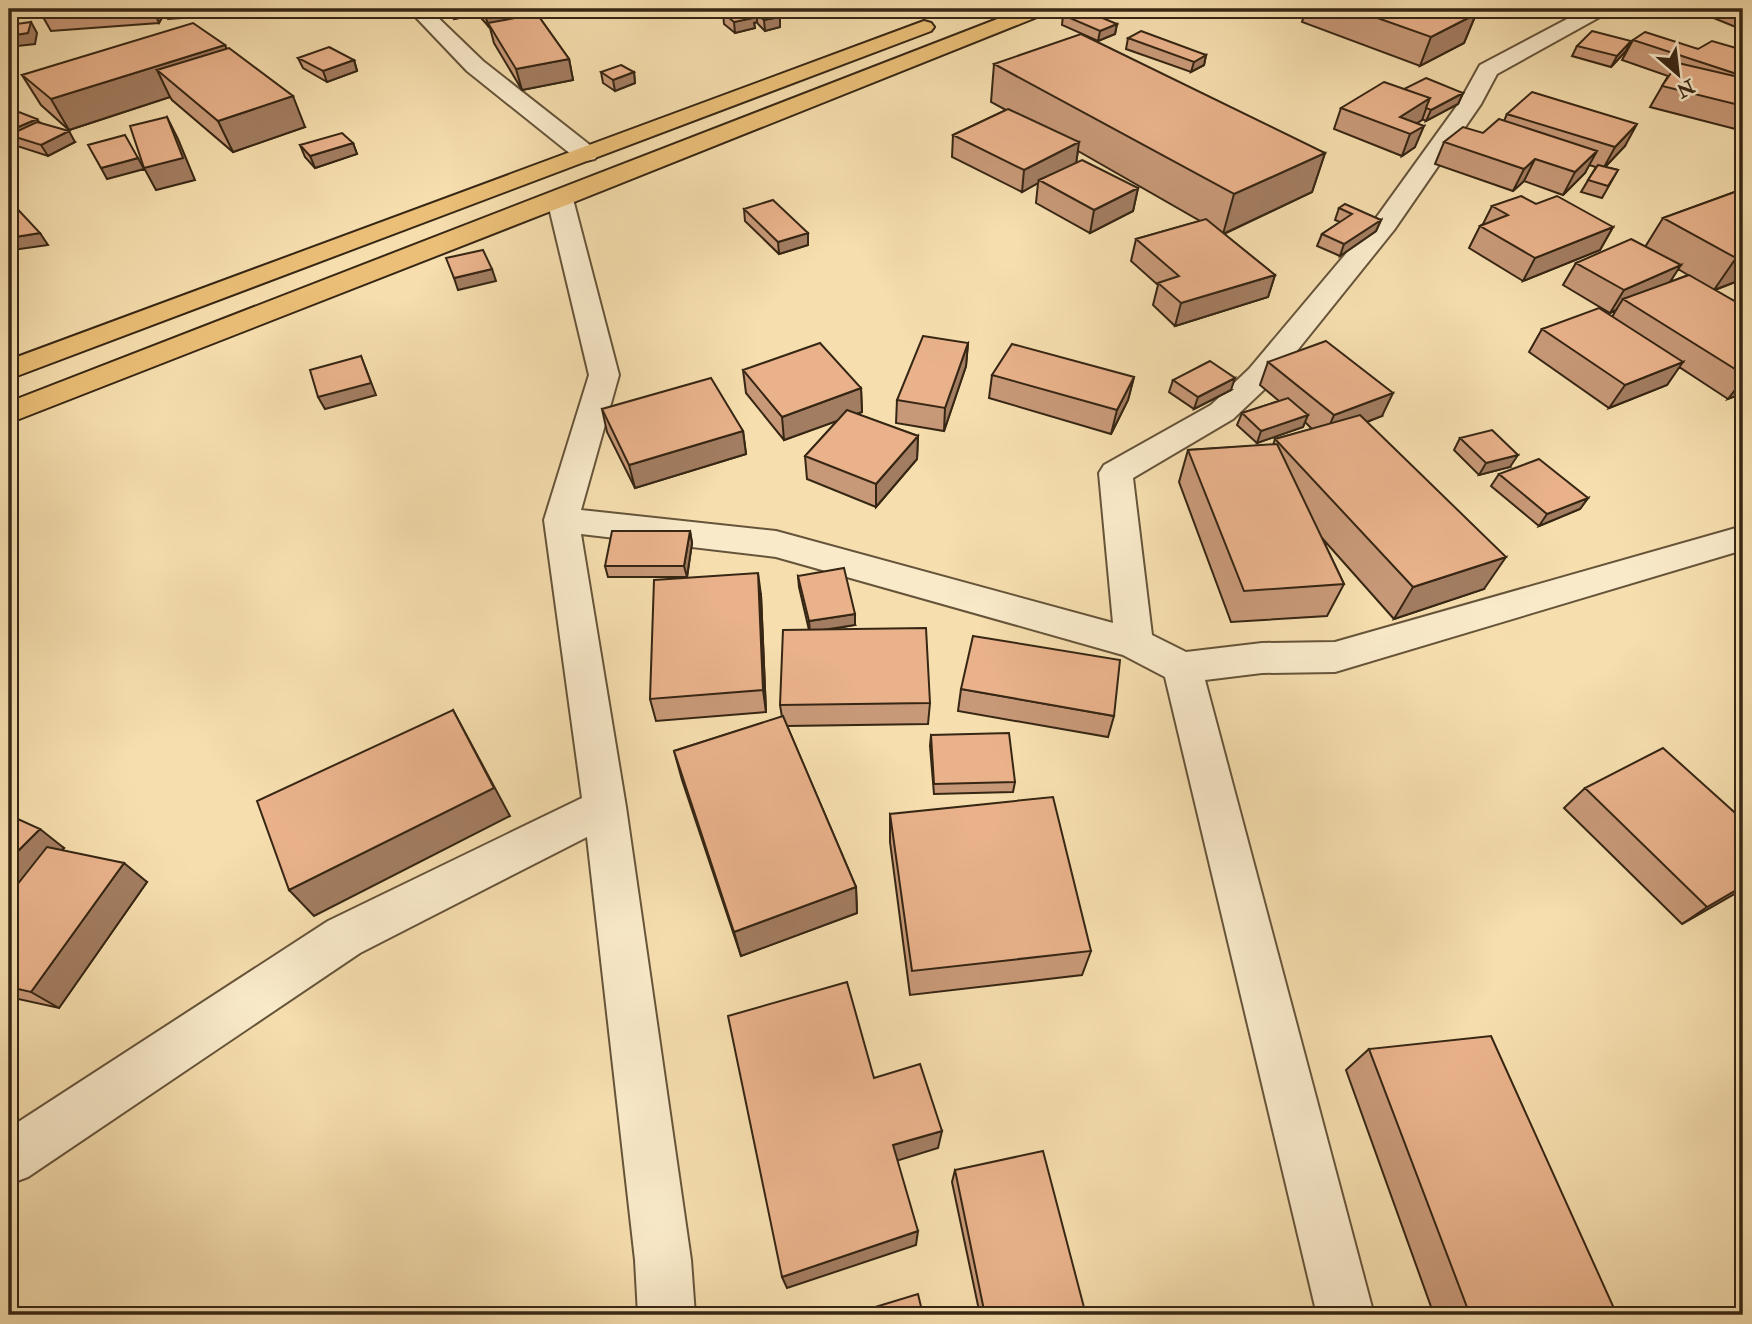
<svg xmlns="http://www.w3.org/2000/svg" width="1752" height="1324" font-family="'IM FELL Double Pica',serif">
<rect width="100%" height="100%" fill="#f6deae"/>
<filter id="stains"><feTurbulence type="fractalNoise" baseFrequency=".00286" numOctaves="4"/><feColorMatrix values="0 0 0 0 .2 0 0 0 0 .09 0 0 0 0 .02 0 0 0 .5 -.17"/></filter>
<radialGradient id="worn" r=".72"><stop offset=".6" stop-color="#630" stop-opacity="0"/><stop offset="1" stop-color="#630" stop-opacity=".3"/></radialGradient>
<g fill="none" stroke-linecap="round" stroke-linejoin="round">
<defs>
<path id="street" d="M 408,9 L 429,9 L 483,61 L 595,149 L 598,154 L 595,159 L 586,161 L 577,159 L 467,71 Z
M 1586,9 L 1610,9 L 1607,13 L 1497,74 L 1481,104 L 1394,230 L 1271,383 L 1233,419 L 1133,478 L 1152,635 L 1186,652 L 1262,643 L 1335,642 L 1743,526 L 1743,550 L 1335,672 L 1262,673 L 1205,680 L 1374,1315 L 1317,1315 L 1165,677 L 1123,655 L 776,557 L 581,534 L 626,807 L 691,1260 L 695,1315 L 638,1315 L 635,1260 L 587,837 L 360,953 L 28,1177 L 9,1184 L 9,1128 L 328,921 L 582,798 L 544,520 L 589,375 L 547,199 L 551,194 L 560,191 L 569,194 L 573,199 L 619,375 L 581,510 L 776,531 L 1113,623 L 1099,473 L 1104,465 L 1211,405 L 1249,369 L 1376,218 L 1459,103 L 1480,65 Z"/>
<path id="highway" d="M 1023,9 L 1050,9 L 1047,13 L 569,204 L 9,423 L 9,402 Z
M 924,21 L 931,23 L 934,27 L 931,31 L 9,379 L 9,360 Z"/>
</defs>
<!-- street casing -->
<use href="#street" stroke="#66543a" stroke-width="4"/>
<!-- highway casing -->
<use href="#highway" stroke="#362614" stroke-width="4"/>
<!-- street -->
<use href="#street" fill="#f9eaca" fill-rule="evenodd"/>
<!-- highway -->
<use href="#highway" fill="#ebbf77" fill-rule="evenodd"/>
</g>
<!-- wall -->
<path fill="#c89978" stroke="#362614" stroke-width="2" fill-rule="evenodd" d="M 40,9 L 202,9 L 197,17 L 168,19 L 165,12 L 159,23 L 51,31 L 39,10 Z
M 447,9 L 561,9 L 562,14 L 540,18 L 569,59 L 573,80 L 522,90 L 494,43 L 490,28 L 481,18 L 480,14 L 454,19 Z
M 737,9 L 798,9 L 798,12 L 780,16 L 780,27 L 765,31 L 758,24 L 757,22 L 754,23 L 755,28 L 735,33 L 724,24 L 723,13 L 737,10 Z
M 1108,9 L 1140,9 L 1122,16 L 1108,10 Z
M 1306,9 L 1459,9 L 1476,14 L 1464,43 L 1420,66 L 1302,22 Z
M 1694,9 L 1743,9 L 1743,30 L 1694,10 Z
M 1063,15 L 1117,24 L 1115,34 L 1098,41 L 1062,25 Z
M 1128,38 L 1206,55 L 1204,65 L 1191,72 L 1126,49 Z
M 1633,40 L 1698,49 L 1743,50 L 1743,131 L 1650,107 L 1668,76 L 1622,60 Z
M 1631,41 L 1626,51 L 1611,67 L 1572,56 L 1577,46 Z
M 227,49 L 305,127 L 233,152 L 172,100 L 170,97 L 69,130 L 41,105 L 22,75 Z
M 298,58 L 354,60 L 357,71 L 327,82 L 303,68 Z
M 994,64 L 1325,153 L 1312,192 L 1224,234 L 1275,275 L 1268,297 L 1175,326 L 1153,305 L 1158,285 L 1131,261 L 1136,239 L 1200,221 L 1078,151 L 1076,163 L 1138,188 L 1133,211 L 1090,233 L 1036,203 L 1038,183 L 1022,192 L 952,157 L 953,135 L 1006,110 L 991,102 Z
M 601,72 L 634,72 L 635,83 L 615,91 L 603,83 Z
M 1404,89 L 1463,93 L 1458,104 L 1426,121 L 1422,119 L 1417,123 L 1415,147 L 1402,156 L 1334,129 L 1341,108 Z
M 9,110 L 39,122 L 75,142 L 48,156 L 17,146 L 15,143 L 9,146 Z
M 1507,114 L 1625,146 L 1605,167 L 1618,170 L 1602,198 L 1581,192 L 1596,167 L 1589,165 L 1585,173 L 1563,195 L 1524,181 L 1513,191 L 1435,164 L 1444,142 L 1483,133 L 1504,121 Z
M 353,143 L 357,154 L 315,168 L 305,157 L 300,145 Z
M 1743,189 L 1743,279 L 1715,290 L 1743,306 L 1743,393 L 1728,399 L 1679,367 L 1667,385 L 1609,408 L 1529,352 L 1542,329 L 1612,317 L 1616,310 L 1610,313 L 1563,285 L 1576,263 L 1645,247 L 1663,218 ZM 1678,269 L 1688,275 L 1670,282 Z
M 1536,204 L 1613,227 L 1600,250 L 1523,281 L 1469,248 L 1480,226 L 1483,224 L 1492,206 Z
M 1339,208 L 1381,220 L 1376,231 L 1340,256 L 1317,246 L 1322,234 L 1340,222 L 1335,220 Z
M 744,209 L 808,233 L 808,245 L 779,254 L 745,221 Z
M 968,343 L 966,366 L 944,431 L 896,423 L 897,400 Z
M 1268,362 L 1382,416 L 1367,422 L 1484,589 L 1394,619 L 1322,538 L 1344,584 L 1327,616 L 1231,622 L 1179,482 L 1188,450 L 1273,445 L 1275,439 L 1312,429 L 1305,422 L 1303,427 L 1257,443 L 1237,425 L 1242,413 L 1279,401 L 1260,385 Z
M 743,370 L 861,388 L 862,412 L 856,414 L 918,436 L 917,459 L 876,507 L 807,479 L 805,456 L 838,420 L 784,440 L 746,393 Z
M 992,375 L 1134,377 L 1128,400 L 1111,434 L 989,398 Z
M 1173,380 L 1231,390 L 1194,409 L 1169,392 Z
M 602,409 L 743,431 L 746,454 L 635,488 L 607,432 Z
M 1460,438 L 1510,467 L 1479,475 L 1454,450 Z
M 1499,474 L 1588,498 L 1580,509 L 1539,526 L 1491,486 Z
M 690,531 L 692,543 L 687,577 L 608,577 L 605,566 Z
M 798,576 L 855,625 L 827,630 L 930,703 L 928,724 L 787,726 L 856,887 L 857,913 L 741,956 L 682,780 L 674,751 L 782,717 L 780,705 L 809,630 L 799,587 Z
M 761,595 L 766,712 L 656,721 L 650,699 Z
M 961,689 L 1114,716 L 1108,737 L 958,711 Z
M 931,735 L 1015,782 L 1013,792 L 934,794 L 930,746 Z
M 1585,788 L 1743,889 L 1682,924 L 1564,808 Z
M 890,814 L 1091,951 L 1082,975 L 910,995 L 890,842 Z
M 9,815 L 64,848 L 62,850 L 147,882 L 59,1008 L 9,997 Z
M 1369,1049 L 1617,1315 L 1434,1315 L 1346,1070 Z
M 955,1170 L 1086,1315 L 980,1315 L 952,1182 Z"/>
<!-- shaded-wall -->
<path fill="#a37d61" stroke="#362614" stroke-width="2" d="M 153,9 L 163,9 L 165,12 L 159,23 Z
M 193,9 L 202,9 L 197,17 Z
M 451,9 L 479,9 L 480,14 L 454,19 Z
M 532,9 L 561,9 L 562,14 L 491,28 L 488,23 L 489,28 L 486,18 Z
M 768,9 L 798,9 L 798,12 L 764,20 L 757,14 L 757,22 L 754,23 L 755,28 L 735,33 L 734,22 L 751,18 L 751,13 Z
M 1123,9 L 1140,9 L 1122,16 Z
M 1476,14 L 1464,43 L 1420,66 L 1431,37 Z
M 780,17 L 780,27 L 765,31 L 764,20 Z
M 31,22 L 37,33 L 35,44 L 9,47 L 9,36 Z
M 1117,24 L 1115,34 L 1098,41 L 1100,31 Z
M 1631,41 L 1626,51 L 1611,67 L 1617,56 Z
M 225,45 L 238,74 L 157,70 L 170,97 L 69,130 L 51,99 Z
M 1206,55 L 1204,65 L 1191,72 L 1194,62 Z
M 569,59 L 573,80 L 522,90 L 516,69 Z
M 354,60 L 357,71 L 327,82 L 323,71 Z
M 634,72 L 635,83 L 615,91 L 613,80 Z
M 1463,93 L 1458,104 L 1426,121 L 1431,110 Z
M 293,96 L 305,127 L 233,152 L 218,121 Z
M 1430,98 L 1422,120 L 1404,131 L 1400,117 Z
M 167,117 L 178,139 L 195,180 L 156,190 L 144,168 Z
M 37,119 L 44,130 L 9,135 L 15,143 L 9,146 L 9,131 Z
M 1637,124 L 1625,146 L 1603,169 L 1615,147 Z
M 1424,126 L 1415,147 L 1402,156 L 1410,134 Z
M 69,131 L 75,142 L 48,156 L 41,145 Z
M 1079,142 L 1076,164 L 1039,180 L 1038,183 L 1022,192 L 1024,170 Z
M 353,143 L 357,154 L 315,168 L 310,156 Z
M 1597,151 L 1585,173 L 1563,195 L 1575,172 Z
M 1325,153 L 1312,192 L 1223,234 L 1234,194 Z
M 138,158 L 144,169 L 107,179 L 101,168 Z
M 1535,159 L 1524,181 L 1513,191 L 1524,169 Z
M 1138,188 L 1133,211 L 1090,233 L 1094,210 Z
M 1381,220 L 1376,231 L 1340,256 L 1344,244 Z
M 1613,227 L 1600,250 L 1523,281 L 1535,258 Z
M 40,233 L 48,245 L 13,250 L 9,244 L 9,238 Z
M 808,233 L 808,245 L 779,254 L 778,242 Z
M 1743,255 L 1743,279 L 1714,290 L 1736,258 Z
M 1681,265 L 1666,288 L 1623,299 L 1616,310 L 1610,313 L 1624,290 Z
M 492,269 L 496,281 L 458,290 L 454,278 Z
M 1275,275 L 1268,297 L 1175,326 L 1181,303 Z
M 968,343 L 966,366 L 944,431 L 945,408 Z
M 361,356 L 376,395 L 325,409 L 318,397 Z
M 1683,362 L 1667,385 L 1609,408 L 1625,385 Z
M 1134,377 L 1128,400 L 1111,434 L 1117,410 Z
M 1235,378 L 1231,390 L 1194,409 L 1198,397 Z
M 1743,380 L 1743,393 L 1728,399 Z
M 861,388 L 862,412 L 784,440 L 782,417 Z
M 1393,393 L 1382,416 L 1324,438 L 1334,415 Z
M 1308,415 L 1303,427 L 1257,443 L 1261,431 Z
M 743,431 L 746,454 L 635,488 L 629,465 Z
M 918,436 L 917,459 L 876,507 L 876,484 Z
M 1518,455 L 1510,467 L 1479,475 L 1486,463 Z
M 1588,498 L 1580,509 L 1539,526 L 1547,514 Z
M 690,531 L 692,543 L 687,577 L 684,566 Z
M 1506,557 L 1484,589 L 1394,619 L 1413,587 Z
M 758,573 L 761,595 L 766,712 L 763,690 Z
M 9,610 L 14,616 L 9,620 Z
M 855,614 L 855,625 L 810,632 L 809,621 Z
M 453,710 L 510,816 L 314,916 L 289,890 Z
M 40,829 L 64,848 L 9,906 L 9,860 Z
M 124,863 L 147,882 L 59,1008 L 31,992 Z
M 1743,886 L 1743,889 L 1682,924 L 1707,907 Z
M 856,887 L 857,913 L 741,956 L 734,932 Z
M 942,1131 L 938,1148 L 893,1162 L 893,1145 Z
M 918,1231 L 916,1245 L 787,1288 L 782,1277 Z"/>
<!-- building -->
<path fill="#e9b28b" stroke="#362614" stroke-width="2" d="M 40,9 L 63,9 L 39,10 Z
M 479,9 L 532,9 L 486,18 Z
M 742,9 L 754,18 L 734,22 L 723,13 Z
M 745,9 L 768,9 L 751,13 Z
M 1078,9 L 1081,9 L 1117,24 L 1100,31 L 1063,15 Z
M 1352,9 L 1459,9 L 1476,14 L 1431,37 Z
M 772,11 L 780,17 L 764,20 L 757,14 Z
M 537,14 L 569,59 L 516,69 L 488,23 Z
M 31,22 L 28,33 L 9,36 L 9,25 Z
M 193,23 L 225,45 L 51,99 L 22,75 Z
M 1141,31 L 1206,55 L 1194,62 L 1128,38 Z
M 1592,31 L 1631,41 L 1617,56 L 1577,46 Z
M 1645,32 L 1698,49 L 1712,41 L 1743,50 L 1743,76 L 1633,40 Z
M 1081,34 L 1325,153 L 1234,194 L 994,64 Z
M 329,47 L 354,60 L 323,71 L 298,58 Z
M 229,48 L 293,96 L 218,121 L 157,70 Z
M 1678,63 L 1743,78 L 1743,106 L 1662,86 Z
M 621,65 L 634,72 L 613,80 L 601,72 Z
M 1426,78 L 1463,93 L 1431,110 L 1426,108 L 1430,98 L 1404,89 Z
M 1384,82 L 1430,98 L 1400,117 L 1424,126 L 1410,134 L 1341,108 Z
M 1532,92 L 1637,124 L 1615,147 L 1507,114 Z
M 11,109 L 37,119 L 9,131 L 9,110 Z
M 1008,109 L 1079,142 L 1024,170 L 953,135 Z
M 167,117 L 183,158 L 144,168 L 130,126 Z
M 1499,119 L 1597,151 L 1575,172 L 1535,159 L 1524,169 L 1444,142 L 1463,127 L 1483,133 Z
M 37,122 L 69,131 L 41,145 L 9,135 Z
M 342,133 L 353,143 L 310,156 L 300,145 Z
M 125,135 L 138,158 L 101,168 L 88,145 Z
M 1082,160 L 1138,188 L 1094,210 L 1039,180 Z
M 1598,165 L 1618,170 L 1608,186 L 1588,180 Z
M 1743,189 L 1743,255 L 1736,258 L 1663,218 Z
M 1521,196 L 1536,204 L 1557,196 L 1613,227 L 1535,258 L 1480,226 L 1508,215 L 1492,206 Z
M 9,200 L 40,233 L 9,238 Z
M 773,200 L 808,233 L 778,242 L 744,209 Z
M 1345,204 L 1381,220 L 1344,244 L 1322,234 L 1352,214 L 1339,208 Z
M 1206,219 L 1275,275 L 1181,303 L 1158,283 L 1179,276 L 1136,239 Z
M 1631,239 L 1681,265 L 1624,290 L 1576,263 Z
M 483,250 L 492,269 L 454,278 L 446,258 Z
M 1689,275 L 1743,306 L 1743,374 L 1623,299 Z
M 1599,308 L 1683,362 L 1625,385 L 1542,329 Z
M 923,336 L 968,343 L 945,408 L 897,400 Z
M 1326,341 L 1393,393 L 1334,415 L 1268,362 Z
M 820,343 L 861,388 L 782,417 L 743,370 Z
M 1012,344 L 1134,377 L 1117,410 L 992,375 Z
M 361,356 L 371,383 L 318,397 L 310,370 Z
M 1210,361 L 1235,378 L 1198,397 L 1173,380 Z
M 711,378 L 743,431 L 629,465 L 602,409 Z
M 1288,398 L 1308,415 L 1261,431 L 1242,413 Z
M 847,410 L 918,436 L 876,484 L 805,456 Z
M 1360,415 L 1506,557 L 1413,587 L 1275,439 Z
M 1492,430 L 1518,455 L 1486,463 L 1460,438 Z
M 1277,444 L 1344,584 L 1244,591 L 1188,450 Z
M 1539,459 L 1588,498 L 1547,514 L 1499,474 Z
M 612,531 L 690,531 L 684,566 L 605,566 Z
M 844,568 L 855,614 L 809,621 L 798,576 Z
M 758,573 L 763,690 L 650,699 L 654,580 Z
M 926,628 L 930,703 L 780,705 L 783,630 Z
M 973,636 L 1120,660 L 1114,716 L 961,689 Z
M 453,710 L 494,788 L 289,890 L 257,801 Z
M 783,716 L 856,887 L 734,932 L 674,751 Z
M 1009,733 L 1015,782 L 934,784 L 931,735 Z
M 1663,748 L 1743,820 L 1743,886 L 1707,907 L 1585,788 Z
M 1053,797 L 1091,951 L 912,971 L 890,814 Z
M 9,815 L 40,829 L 9,860 Z
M 47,847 L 124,863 L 31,992 L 9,987 L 9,895 Z
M 847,982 L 874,1078 L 920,1064 L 942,1131 L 893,1145 L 918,1231 L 782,1277 L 728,1016 Z
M 1491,1036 L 1617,1315 L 1470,1315 L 1369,1049 Z
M 1043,1151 L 1086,1315 L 985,1315 L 955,1170 Z
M 918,1294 L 923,1315 L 849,1315 Z"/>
<!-- margin -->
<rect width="1752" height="1324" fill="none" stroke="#f6deae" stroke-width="35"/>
<rect x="10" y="10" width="1731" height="1303" fill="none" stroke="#362614" stroke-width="3.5"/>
<rect x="18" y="18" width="1717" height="1289" fill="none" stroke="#362614" stroke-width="2"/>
<!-- north arrow -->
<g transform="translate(1678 74) rotate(152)" stroke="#f9eaca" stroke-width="5" paint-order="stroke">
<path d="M0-5L12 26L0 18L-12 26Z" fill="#362614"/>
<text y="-10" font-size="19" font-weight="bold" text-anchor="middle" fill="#362614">N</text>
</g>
<rect width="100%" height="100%" filter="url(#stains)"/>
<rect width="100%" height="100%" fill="url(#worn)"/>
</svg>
